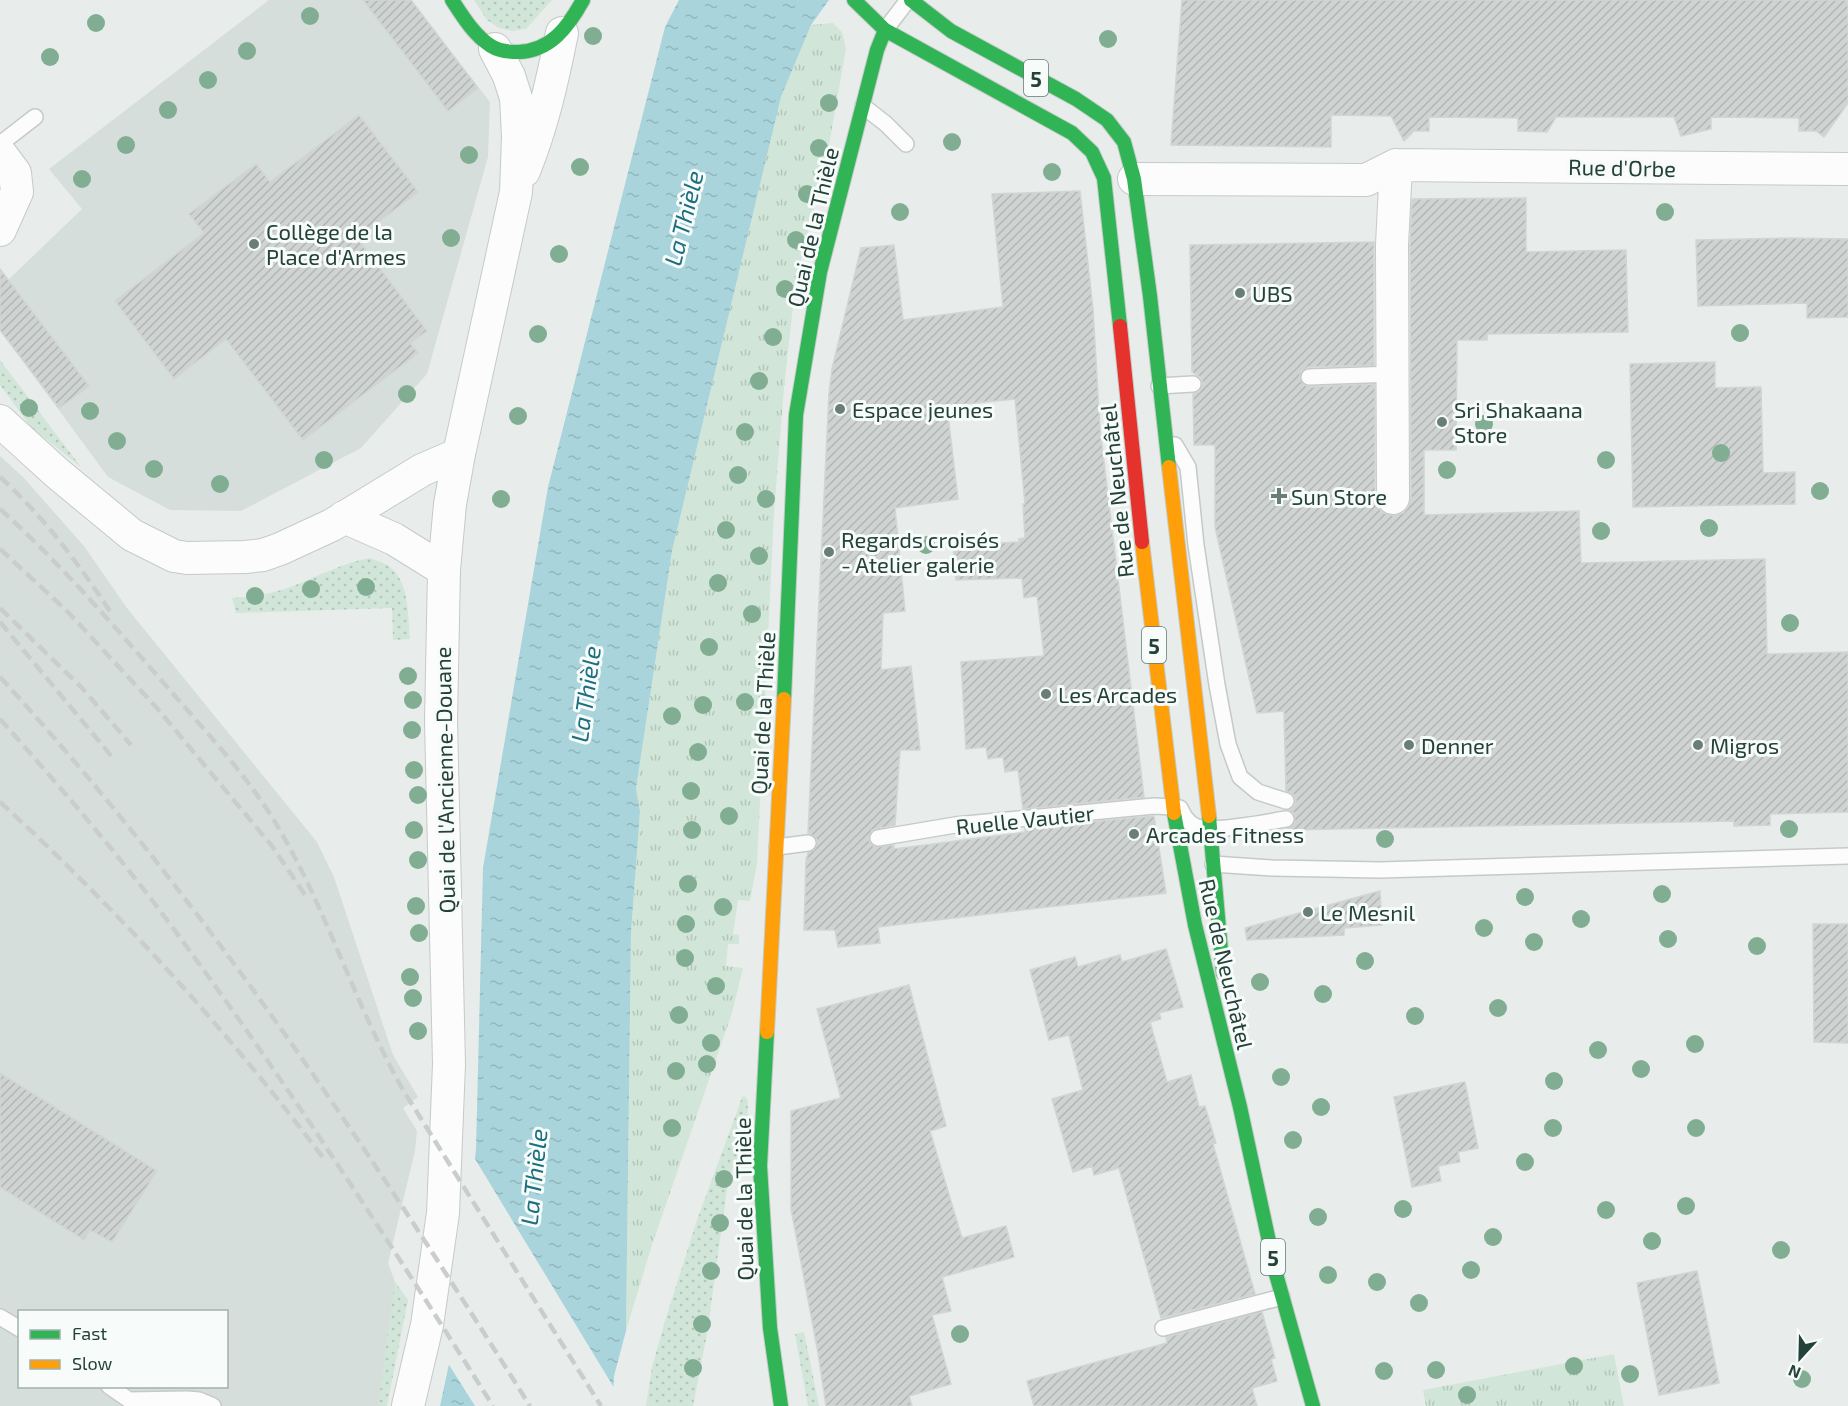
<svg xmlns="http://www.w3.org/2000/svg" width="1848" height="1406" font-family="'Exo 2',sans-serif">
<defs>
<pattern id="grass-dots" width="8" height="8" patternUnits="userSpaceOnUse" patternTransform="scale(1.5)"><rect width="8" height="8" fill="#d1e6d8"/><path d="M2 2h.1M6 6h.1" fill="none" stroke="#b3c6ba" stroke-width="1.8" stroke-linecap="round"/></pattern>
<pattern id="park-tufts" width="24" height="20" patternUnits="userSpaceOnUse" patternTransform="scale(1.5)"><rect width="24" height="20" fill="#d1e6d8"/><path d="M3 7l-1-3M5 7V3M7 7l1-3M15 17l-1-3M17 17v-4M19 17l1-3" fill="none" stroke="#b3c6ba"/></pattern>
<pattern id="water-ripples" width="26" height="14" patternUnits="userSpaceOnUse" patternTransform="scale(1.5)"><rect width="26" height="14" fill="#a9d4db"/><path d="M2 4q2-2 4 0t4 0M15 11q2-2 4 0t4 0" fill="none" stroke="#91b7bd"/></pattern>
<pattern id="building-hatch" width="6" height="6" patternUnits="userSpaceOnUse" patternTransform="scale(1.5)"><rect width="6" height="6" fill="#cfd4d2"/><path d="M-1 1l2-2M0 6l6-6M5 7l2-2" fill="none" stroke="#b2b7b5"/></pattern>
</defs>
<rect width="100%" height="100%" fill="#e8edeb"/>
<!-- built -->
<path fill="#d6dedb" fill-rule="evenodd" d="M 269,0 L 411,0 L 490,102 L 488,157 L 427,374 L 361,448 L 241,511 L 170,510 L 108,477 L 0,330 L 8,280 L 82,209 L 49,169 Z
M 0,456 L 23,477 L 84,546 L 127,608 L 317,842 L 334,877 L 393,1055 L 418,1097 L 403,1108 L 417,1131 L 415,1151 L 388,1263 L 395,1282 L 408,1300 L 382,1406 L 0,1406 ZM 20,1312 L 226,1312 L 226,1386 L 20,1386 Z"/>
<!-- grass -->
<path fill="url(#grass-dots)" d="M 474,0 L 552,0 L 526,29 L 512,31 L 499,28 L 487,20 Z
M 0,360 L 81,467 L 32,428 L 0,385 Z
M 370,558 C 375,560 382,562 387,565 C 410,579 408,616 410,639 L 393,640 L 392,608 L 236,613 L 232,598 C 254,596 273,594 293,586 C 319,576 342,563 370,558 Z
M 745,1096 L 748,1101 C 747,1137 749,1144 729,1175 L 707,1334 L 693,1406 L 646,1406 L 652,1367 L 664,1324 L 697,1220 L 739,1106 L 742,1097 Z
M 395,1282 L 408,1300 L 387,1406 L 378,1406 Z
M 804,1332 L 819,1406 L 808,1406 L 795,1334 Z"/>
<!-- park -->
<path fill="url(#park-tufts)" d="M 833,23 L 842,32 L 846,49 L 825,167 L 796,279 L 784,388 L 774,513 L 757,864 L 750,901 L 738,900 L 733,934 L 739,935 L 739,944 L 728,944 L 726,966 L 743,968 L 732,1013 L 651,1248 L 626,1331 L 631,932 L 640,811 L 636,790 L 672,551 L 781,97 L 811,25 Z
M 1614,1354 L 1624,1406 L 1426,1406 L 1423,1390 Z"/>
<!-- water -->
<path fill="url(#water-ripples)" d="M 679,0 L 829,0 L 811,25 L 781,97 L 672,551 L 636,789 L 640,811 L 631,932 L 626,1331 L 614,1376 L 612,1406 L 440,1406 L 449,1364 L 476,1150 L 483,868 L 548,487 L 665,27 Z"/>
<!-- pier -->
<path fill="#e8edeb" d="M 472,1154 L 616,1391 L 615,1406 L 475,1406 L 446,1360 Z"/>
<!-- building -->
<path fill="url(#building-hatch)" stroke="#d1d6d4" stroke-width="1.5" d="M 363,0 L 411,0 L 478,88 L 448,111 Z
M 1182,0 L 1848,0 L 1848,103 L 1824,137 L 1816,131 L 1799,131 L 1799,118 L 1711,117 L 1711,129 L 1681,136 L 1674,117 L 1556,117 L 1547,132 L 1518,131 L 1518,118 L 1429,117 L 1429,131 L 1414,131 L 1404,141 L 1391,116 L 1331,115 L 1331,147 L 1171,145 Z
M 359,115 L 418,192 L 357,238 L 427,331 L 410,343 L 418,353 L 303,440 L 226,339 L 174,379 L 115,301 L 204,233 L 189,214 L 256,164 L 270,182 Z
M 1080,191 L 1093,309 L 1100,428 L 1144,797 L 1023,809 L 1018,770 L 1005,772 L 1003,757 L 988,759 L 986,747 L 966,749 L 961,662 L 1044,656 L 1037,596 L 1024,598 L 1022,578 L 956,580 L 953,546 L 1019,542 L 1019,539 L 1025,538 L 1023,504 L 1025,504 L 1015,399 L 947,406 L 958,499 L 895,508 L 905,611 L 883,613 L 881,670 L 911,666 L 920,750 L 900,750 L 895,825 L 872,830 L 868,839 L 874,847 L 894,845 L 894,849 L 1025,832 L 1025,828 L 1154,816 L 1166,893 L 878,927 L 880,943 L 838,947 L 835,930 L 804,930 L 806,860 L 808,853 L 814,850 L 818,842 L 815,837 L 808,833 L 829,393 L 832,369 L 861,248 L 894,245 L 903,320 L 1003,307 L 992,194 Z
M 1526,198 L 1526,252 L 1626,250 L 1628,332 L 1487,334 L 1487,340 L 1457,340 L 1456,450 L 1424,450 L 1424,515 L 1579,511 L 1581,563 L 1765,559 L 1767,654 L 1848,652 L 1848,812 L 1770,814 L 1770,825 L 1734,826 L 1734,821 L 1286,830 L 1295,822 L 1294,813 L 1289,810 L 1295,805 L 1296,800 L 1293,794 L 1286,791 L 1284,711 L 1257,713 L 1215,527 L 1215,445 L 1194,445 L 1193,394 L 1199,392 L 1203,384 L 1201,378 L 1192,372 L 1190,245 L 1374,242 L 1374,365 L 1308,367 L 1301,372 L 1299,378 L 1304,385 L 1309,387 L 1375,384 L 1375,499 L 1378,508 L 1384,513 L 1394,516 L 1403,513 L 1408,507 L 1411,498 L 1410,245 L 1412,199 Z
M 1790,238 L 1848,239 L 1848,317 L 1807,318 L 1807,303 L 1698,306 L 1696,240 Z
M 0,269 L 89,386 L 59,408 L 0,330 Z
M 1715,362 L 1715,388 L 1761,387 L 1763,473 L 1795,472 L 1795,504 L 1633,507 L 1630,364 Z
M 1380,891 L 1382,925 L 1344,928 L 1344,935 L 1247,940 L 1245,928 Z
M 1813,924 L 1848,924 L 1848,1043 L 1814,1042 Z
M 1166,949 L 1183,1007 L 1159,1013 L 1161,1019 L 1150,1022 L 1167,1082 L 1191,1075 L 1199,1107 L 1205,1106 L 1216,1143 L 1213,1144 L 1255,1294 L 1161,1318 L 1119,1168 L 1094,1175 L 1092,1166 L 1073,1172 L 1052,1099 L 1083,1090 L 1069,1035 L 1049,1040 L 1030,970 L 1075,957 L 1078,967 L 1120,955 L 1122,962 Z
M 909,985 L 946,1126 L 930,1131 L 962,1238 L 1006,1226 L 1014,1257 L 942,1277 L 951,1311 L 932,1315 L 951,1384 L 909,1396 L 912,1406 L 826,1406 L 818,1353 L 791,1209 L 791,1111 L 841,1098 L 817,1009 Z
M 0,1073 L 157,1171 L 112,1242 L 90,1230 L 84,1240 L 0,1187 Z
M 1465,1082 L 1478,1148 L 1458,1152 L 1460,1162 L 1438,1166 L 1441,1181 L 1412,1187 L 1394,1097 Z
M 1697,1271 L 1719,1383 L 1659,1395 L 1637,1283 Z
M 1262,1312 L 1275,1358 L 1271,1359 L 1277,1381 L 1252,1388 L 1257,1406 L 1034,1406 L 1027,1381 L 1167,1343 L 1166,1337 Z"/>
<g fill="none" stroke-linecap="round" stroke-linejoin="round">
<defs>
<path id="lane" d="M 885,30 L 908,0
M 863,106 L 886,124 L 906,144
M 0,144 L 35,117
M 1309,377 L 1393,374
M 1159,386 L 1193,384
M 1175,445 L 1188,467 L 1196,545 L 1217,685 L 1228,744 L 1240,777 L 1258,792 L 1286,801
M 1180,808 C 1184,816 1187,822 1195,826 C 1212,834 1266,822 1286,819
M 878,838 L 955,825 L 1154,806 L 1173,807
M 777,847 L 808,843
M 1213,864 L 1272,868 L 1380,870 L 1848,856
M 0,1317 L 20,1329
M 1163,1328 L 1282,1297
M 109,1386 L 129,1400 L 187,1399 L 199,1400 L 213,1406"/>
<path id="street" d="M 0,153 L 15,173 L 17,192 L 0,230
M 524,171 C 543,124 552,82 562,33
M 1134,179 L 1366,180 L 1396,165 L 1848,169
M 0,421 L 57,473 L 132,535 L 174,556 L 187,558 L 245,557 L 263,555 L 280,549 L 332,525 L 422,470 L 459,454
M 1393,498 L 1392,245 L 1396,165
M 344,517 L 394,539 L 444,570
M 408,1406 L 427,1325 L 443,1213 L 449,1064 L 441,721 L 444,570 L 450,504 L 459,454 L 516,192 L 518,137 L 516,98 L 509,76 L 495,49"/>
<path id="fast" d="M 452,0 C 463,17 474,35 491,46 C 499,51 508,52 518,52 C 551,51 568,27 583,0
M 854,0 L 885,30 L 1072,133 L 1092,152 L 1104,178 L 1120,326
M 911,0 L 951,31 L 1076,99 L 1107,120 L 1124,142 L 1134,179 L 1150,296 L 1169,467
M 784,699 L 796,415 L 820,272 L 877,50 L 885,30
M 1174,813 L 1195,925 L 1240,1107 L 1276,1274 L 1313,1406
M 1209,816 L 1223,973
M 767,1032 L 760,1166 L 770,1328 L 781,1406"/>
<path id="slow" d="M 1169,467 L 1209,816
M 1142,542 L 1174,813
M 767,1032 L 784,699"/>
<path id="jam" d="M 1120,326 L 1142,542"/>
</defs>
<!-- lane casing -->
<use href="#lane" stroke="#c5cac8" stroke-width="18"/>
<!-- street casing -->
<use href="#street" stroke="#c5cac8" stroke-width="34"/>
<!-- fast casing -->
<use href="#fast" stroke="#c3cbc8" stroke-width="16"/>
<!-- slow casing -->
<use href="#slow" stroke="#c3cbc8" stroke-width="16"/>
<!-- jam casing -->
<use href="#jam" stroke="#c3cbc8" stroke-width="16"/>
<!-- lane -->
<use href="#lane" stroke="#fcfcfc" stroke-width="15"/>
<!-- street -->
<use href="#street" stroke="#fcfcfc" stroke-width="32"/>
<!-- fast -->
<use href="#fast" stroke="#30b455" stroke-width="14"/>
<!-- slow -->
<use href="#slow" stroke="#ff9f0a" stroke-width="14"/>
<!-- jam -->
<use href="#jam" stroke="#e5322d" stroke-width="14"/>
<!-- rail -->
<path stroke="#c9cdcc" stroke-width="4.5" stroke-dasharray="12 6" stroke-linecap="butt" d="M 0,477 C 44,517 79,564 111,613
M 0,509 C 61,564 114,626 168,688 C 206,732 248,776 278,827 C 327,910 355,1005 403,1090 L 601,1406
M 0,549 L 67,611 L 156,707 L 272,846 L 305,895
M 0,608 L 82,688 L 131,745
M 0,622 L 113,758
M 0,677 C 204,900 370,1151 530,1406
M 0,719 C 63,790 125,862 181,939 C 292,1090 393,1248 493,1406
M 0,802 C 118,910 228,1031 324,1159"/>
</g>
<!-- trees -->
<g fill="#81ae93">
<circle cx="310" cy="16" r="9"/>
<circle cx="96" cy="23" r="9"/>
<circle cx="593" cy="36" r="9"/>
<circle cx="1108" cy="39" r="9"/>
<circle cx="247" cy="51" r="9"/>
<circle cx="50" cy="57" r="9"/>
<circle cx="208" cy="80" r="9"/>
<circle cx="829" cy="103" r="9"/>
<circle cx="168" cy="110" r="9"/>
<circle cx="952" cy="142" r="9"/>
<circle cx="126" cy="145" r="9"/>
<circle cx="819" cy="148" r="9"/>
<circle cx="469" cy="155" r="9"/>
<circle cx="580" cy="167" r="9"/>
<circle cx="1052" cy="172" r="9"/>
<circle cx="82" cy="179" r="9"/>
<circle cx="807" cy="194" r="9"/>
<circle cx="900" cy="212" r="9"/>
<circle cx="1665" cy="212" r="9"/>
<circle cx="451" cy="238" r="9"/>
<circle cx="796" cy="240" r="9"/>
<circle cx="559" cy="254" r="9"/>
<circle cx="785" cy="289" r="9"/>
<circle cx="1740" cy="333" r="9"/>
<circle cx="538" cy="334" r="9"/>
<circle cx="773" cy="337" r="9"/>
<circle cx="759" cy="381" r="9"/>
<circle cx="407" cy="394" r="9"/>
<circle cx="29" cy="408" r="9"/>
<circle cx="90" cy="411" r="9"/>
<circle cx="518" cy="416" r="9"/>
<circle cx="1484" cy="424" r="9"/>
<circle cx="745" cy="432" r="9"/>
<circle cx="117" cy="441" r="9"/>
<circle cx="1721" cy="453" r="9"/>
<circle cx="324" cy="460" r="9"/>
<circle cx="1606" cy="460" r="9"/>
<circle cx="154" cy="469" r="9"/>
<circle cx="1447" cy="470" r="9"/>
<circle cx="738" cy="475" r="9"/>
<circle cx="220" cy="484" r="9"/>
<circle cx="1820" cy="491" r="9"/>
<circle cx="501" cy="499" r="9"/>
<circle cx="766" cy="499" r="9"/>
<circle cx="1709" cy="528" r="9"/>
<circle cx="726" cy="530" r="9"/>
<circle cx="1601" cy="531" r="9"/>
<circle cx="926" cy="545" r="9"/>
<circle cx="759" cy="556" r="9"/>
<circle cx="718" cy="583" r="9"/>
<circle cx="366" cy="587" r="9"/>
<circle cx="311" cy="589" r="9"/>
<circle cx="255" cy="596" r="9"/>
<circle cx="752" cy="614" r="9"/>
<circle cx="1790" cy="623" r="9"/>
<circle cx="709" cy="647" r="9"/>
<circle cx="408" cy="676" r="9"/>
<circle cx="413" cy="700" r="9"/>
<circle cx="745" cy="702" r="9"/>
<circle cx="703" cy="705" r="9"/>
<circle cx="672" cy="716" r="9"/>
<circle cx="412" cy="730" r="9"/>
<circle cx="698" cy="752" r="9"/>
<circle cx="414" cy="770" r="9"/>
<circle cx="691" cy="791" r="9"/>
<circle cx="418" cy="795" r="9"/>
<circle cx="729" cy="816" r="9"/>
<circle cx="1789" cy="829" r="9"/>
<circle cx="414" cy="830" r="9"/>
<circle cx="692" cy="830" r="9"/>
<circle cx="1385" cy="839" r="9"/>
<circle cx="418" cy="860" r="9"/>
<circle cx="688" cy="884" r="9"/>
<circle cx="1662" cy="894" r="9"/>
<circle cx="1525" cy="897" r="9"/>
<circle cx="416" cy="906" r="9"/>
<circle cx="723" cy="907" r="9"/>
<circle cx="1581" cy="919" r="9"/>
<circle cx="686" cy="924" r="9"/>
<circle cx="1484" cy="928" r="9"/>
<circle cx="419" cy="933" r="9"/>
<circle cx="1668" cy="939" r="9"/>
<circle cx="1534" cy="942" r="9"/>
<circle cx="1757" cy="946" r="9"/>
<circle cx="685" cy="958" r="9"/>
<circle cx="1365" cy="961" r="9"/>
<circle cx="410" cy="977" r="9"/>
<circle cx="1260" cy="982" r="9"/>
<circle cx="716" cy="986" r="9"/>
<circle cx="1323" cy="994" r="9"/>
<circle cx="413" cy="998" r="9"/>
<circle cx="1498" cy="1008" r="9"/>
<circle cx="679" cy="1015" r="9"/>
<circle cx="1415" cy="1016" r="9"/>
<circle cx="418" cy="1031" r="9"/>
<circle cx="711" cy="1043" r="9"/>
<circle cx="1695" cy="1044" r="9"/>
<circle cx="1598" cy="1050" r="9"/>
<circle cx="707" cy="1064" r="9"/>
<circle cx="1641" cy="1069" r="9"/>
<circle cx="676" cy="1071" r="9"/>
<circle cx="1281" cy="1077" r="9"/>
<circle cx="1554" cy="1081" r="9"/>
<circle cx="1321" cy="1107" r="9"/>
<circle cx="672" cy="1128" r="9"/>
<circle cx="1553" cy="1128" r="9"/>
<circle cx="1696" cy="1128" r="9"/>
<circle cx="1293" cy="1140" r="9"/>
<circle cx="1525" cy="1162" r="9"/>
<circle cx="724" cy="1179" r="9"/>
<circle cx="1686" cy="1206" r="9"/>
<circle cx="1403" cy="1209" r="9"/>
<circle cx="1606" cy="1210" r="9"/>
<circle cx="1318" cy="1217" r="9"/>
<circle cx="720" cy="1223" r="9"/>
<circle cx="1493" cy="1237" r="9"/>
<circle cx="1652" cy="1241" r="9"/>
<circle cx="1781" cy="1250" r="9"/>
<circle cx="1471" cy="1270" r="9"/>
<circle cx="711" cy="1271" r="9"/>
<circle cx="1328" cy="1275" r="9"/>
<circle cx="1377" cy="1282" r="9"/>
<circle cx="1419" cy="1303" r="9"/>
<circle cx="702" cy="1324" r="9"/>
<circle cx="960" cy="1334" r="9"/>
<circle cx="1574" cy="1366" r="9"/>
<circle cx="693" cy="1368" r="9"/>
<circle cx="1436" cy="1370" r="9"/>
<circle cx="1384" cy="1371" r="9"/>
<circle cx="1630" cy="1374" r="9"/>
<circle cx="1802" cy="1379" r="9"/>
<circle cx="1467" cy="1395" r="9"/>
</g>
<!-- markers -->
<g fill="#697e78" stroke="#f7fbf9" stroke-width="2">
<circle cx="254" cy="244" r="6"/>
<circle cx="1240" cy="293" r="6"/>
<circle cx="840" cy="409" r="6"/>
<circle cx="1442" cy="422" r="6"/>
<path d="M1276 487h6v6h6v6h-6v6h-6v-6h-6v-6h6z"/>
<circle cx="829" cy="552" r="6"/>
<circle cx="1046" cy="694" r="6"/>
<circle cx="1409" cy="745" r="6"/>
<circle cx="1698" cy="745" r="6"/>
<circle cx="1134" cy="834" r="6"/>
<circle cx="1308" cy="912" r="6"/>
</g>
<g text-anchor="middle" dominant-baseline="central" stroke-width="6" stroke-linejoin="round" paint-order="stroke">
<!-- shield labels -->
<g fill="#f7fbf9" stroke="#637a73" stroke-width="1.5">
<rect x="1024" y="60" width="24" height="36" rx="4.5"/>
<rect x="1142" y="627" width="24" height="36" rx="4.5"/>
<rect x="1261" y="1239" width="24" height="36" rx="4.5"/>
</g>
<g font-size="21" font-weight="bold" fill="#24423a">
<text x="1036" y="78">5</text>
<text x="1154" y="645">5</text>
<text x="1273" y="1257">5</text>
</g>
<!-- street labels -->
<g font-size="22" fill="#24423a" stroke="#f7fbf9">
<text transform="translate(1622 167) rotate(1)">Rue d'Orbe</text>
<text transform="translate(812 227) rotate(-77)">Quai de la Thièle</text>
<text transform="translate(1116 491) rotate(-96)">Rue de Neuchâtel</text>
<text transform="translate(762 713) rotate(-87)">Quai de la Thièle</text>
<text transform="translate(444 780) rotate(-91)">Quai de l'Ancienne-Douane</text>
<text transform="translate(1025 819) rotate(-6)">Ruelle Vautier</text>
<text transform="translate(1227 964) rotate(77)">Rue de Neuchâtel</text>
<text transform="translate(743 1199) rotate(-91)">Quai de la Thièle</text>
</g>
<!-- poi labels -->
<g font-size="22" fill="#24423a" stroke="#f7fbf9" text-anchor="start">
<text x="266" y="231">Collège de la<tspan x="266" dy="25">Place d'Armes</tspan></text>
<text x="1252" y="293">UBS</text>
<text x="852" y="409">Espace jeunes</text>
<text x="1454" y="409">Sri Shakaana<tspan x="1454" dy="25">Store</tspan></text>
<text x="1291" y="496">Sun Store</text>
<text x="841" y="539">Regards croisés<tspan x="841" dy="25">- Atelier galerie</tspan></text>
<text x="1058" y="694">Les Arcades</text>
<text x="1421" y="745">Denner</text>
<text x="1710" y="745">Migros</text>
<text x="1146" y="834">Arcades Fitness</text>
<text x="1320" y="912">Le Mesnil</text>
</g>
<!-- water labels -->
<g font-size="24" font-style="italic" fill="#1c6f80" stroke="#f7fbf9">
<text transform="translate(683 218) rotate(-76)">La Thièle</text>
<text transform="translate(585 694) rotate(-82)">La Thièle</text>
<text transform="translate(533 1177) rotate(-84)">La Thièle</text>
</g>
</g>
<!-- legend -->
<rect x="18" y="1310" width="210" height="78" fill="#f7fbf9" stroke="#a3b1ad" stroke-width="1.5"/>
<rect x="30" y="1330" width="30" height="9" fill="#30b455" stroke="#a3b1ad" stroke-width="1.5"/>
<text x="72" y="1340" font-size="18" fill="#24423a">Fast</text>
<rect x="30" y="1360" width="30" height="9" fill="#ff9f0a" stroke="#a3b1ad" stroke-width="1.5"/>
<text x="72" y="1370" font-size="18" fill="#24423a">Slow</text>
<!-- north arrow -->
<g transform="translate(1800 1358) rotate(202)" stroke="#f7fbf9" stroke-width="4.5" paint-order="stroke">
<path d="M0-4.5L10 22L0 15L-10 22Z" fill="#24423a"/>
<text y="-9" font-size="16" font-weight="bold" text-anchor="middle" fill="#24423a">N</text>
</g>
</svg>
